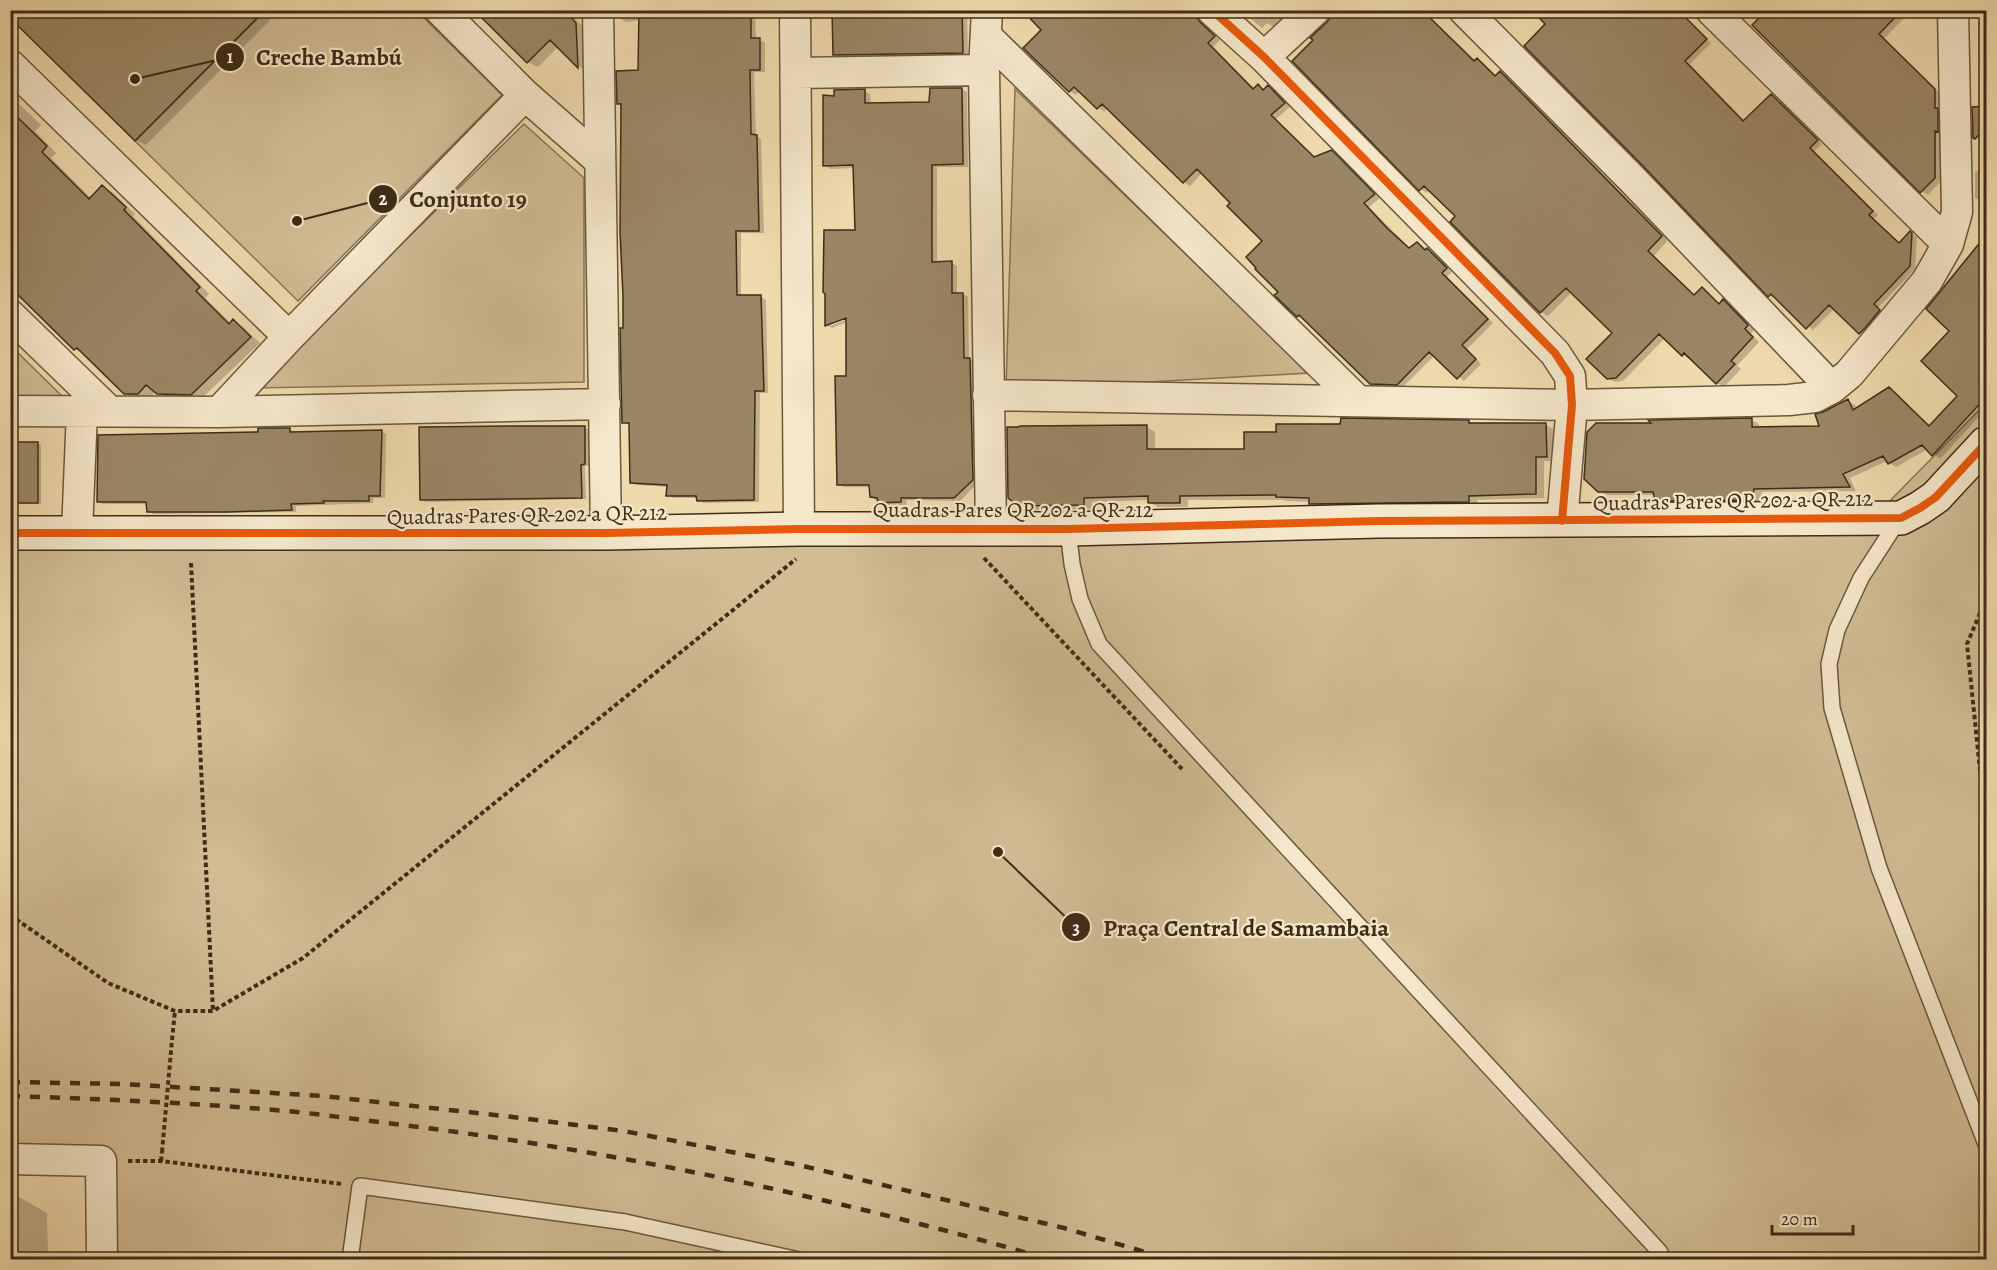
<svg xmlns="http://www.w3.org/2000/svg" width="1997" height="1270" font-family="Alegreya,serif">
<rect width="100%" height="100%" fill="#efdaad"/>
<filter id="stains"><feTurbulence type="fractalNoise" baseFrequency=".00333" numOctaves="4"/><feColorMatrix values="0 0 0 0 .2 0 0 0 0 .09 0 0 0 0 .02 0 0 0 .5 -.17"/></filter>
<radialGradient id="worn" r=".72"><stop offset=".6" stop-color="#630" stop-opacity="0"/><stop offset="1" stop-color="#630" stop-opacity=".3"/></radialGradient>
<!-- green -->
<path fill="#d1bc94" stroke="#887456" stroke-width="1.5" d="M 265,11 L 417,11 L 502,95 L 298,301 L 135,141 Z
M 1015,89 L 1309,373 L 1006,390 Z
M 524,124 L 584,178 L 584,382 L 255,388 Z
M 11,346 L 68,402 L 11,403 Z
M 1986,403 L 1986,1259 L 102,1259 L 101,1161 L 11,1159 L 10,544 L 1880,511 Z"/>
<!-- shadow -->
<path fill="#0003" fill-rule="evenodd" d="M 10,10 L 280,10 L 146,145 L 136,140 Z
M 476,10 L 567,10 L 586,30 L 587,71 L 579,66 L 558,47 L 538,67 L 528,62 Z
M 621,10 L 755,10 L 756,40 L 765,42 L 765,72 L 754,72 L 756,136 L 761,139 L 764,233 L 741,233 L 741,297 L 761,297 L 766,300 L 768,393 L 760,393 L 759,502 L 703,503 L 698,498 L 673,498 L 668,495 L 668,487 L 637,485 L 632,482 L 631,425 L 623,422 L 624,329 L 622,105 L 618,103 L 640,71 L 640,20 L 626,22 L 621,19 Z
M 833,10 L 967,10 L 968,55 L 840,57 L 834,54 Z
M 1024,10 L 1201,10 L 1202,20 L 1206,28 L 1220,40 L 1213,47 L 1255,89 L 1258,86 L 1265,90 L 1268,87 L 1274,91 L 1290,107 L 1276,119 L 1316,158 L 1331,152 L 1338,156 L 1380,198 L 1369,207 L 1411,249 L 1417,243 L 1433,253 L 1452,272 L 1447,277 L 1493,323 L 1467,349 L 1481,364 L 1464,381 L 1435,355 L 1403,387 L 1377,387 L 1371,383 L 1277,295 L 1280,292 L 1264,241 L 1233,203 L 1202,173 L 1190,186 L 1184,182 L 1107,108 L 1104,112 L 1080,91 L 1076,95 L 1070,91 L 1025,48 L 1043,30 Z
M 1240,10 L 1298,10 L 1291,17 L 1287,15 L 1274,27 L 1267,23 L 1262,28 Z
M 1422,10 L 1476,61 L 1477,60 L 1484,64 L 1497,76 L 1500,73 L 1507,76 L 1668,240 L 1654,256 L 1683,286 L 1695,295 L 1702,289 L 1720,304 L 1723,301 L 1730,305 L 1754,330 L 1751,334 L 1759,342 L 1737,366 L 1741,369 L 1724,387 L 1717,383 L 1691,357 L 1689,359 L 1683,355 L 1665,338 L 1623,381 L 1615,382 L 1607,378 L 1614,332 L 1572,292 L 1548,316 L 1541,312 L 1457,216 L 1430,190 L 1427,193 L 1420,189 Z
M 1531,10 L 1650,10 L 1689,22 L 1711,43 L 1690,64 L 1745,121 L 1771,95 L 1777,99 L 1822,144 L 1814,151 L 1878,215 L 1874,219 L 1900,244 L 1911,233 L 1917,237 L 1915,269 L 1878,308 L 1884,314 L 1865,336 L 1835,308 L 1813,330 L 1776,297 L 1774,298 L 1769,295 L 1546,25 Z
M 1770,10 L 1912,10 L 1884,39 L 1941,94 L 1941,181 L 1928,195 L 1921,191 Z
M 1980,32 L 1986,32 L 1986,143 L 1974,137 L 1980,108 Z
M 962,89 L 967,92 L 968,167 L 937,167 L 937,263 L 952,263 L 957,266 L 957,294 L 963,294 L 968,297 L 969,359 L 976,362 L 978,483 L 960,501 L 906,500 L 907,505 L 885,505 L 871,497 L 871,487 L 844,487 L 839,484 L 848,377 L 847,322 L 832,328 L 827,325 L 856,232 L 854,168 L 830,169 L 824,165 L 835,97 L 865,91 L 870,94 L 871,104 L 931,104 ZM 852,314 L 853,317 L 830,326 L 830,322 Z
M 10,91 L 20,100 L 18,103 L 41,125 L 35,131 L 56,153 L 51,158 L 91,198 L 102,187 L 112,192 L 135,214 L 133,216 L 209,294 L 205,298 L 231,323 L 233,321 L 243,327 L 260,343 L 201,399 L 168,399 L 156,391 L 148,399 L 135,399 L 125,393 L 85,355 L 75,349 L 10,287 Z
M 1986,167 L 1986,199 L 1983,202 L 1975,198 L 1975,172 Z
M 1986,237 L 1986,409 L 1940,459 L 1928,449 L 1896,467 L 1887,461 L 1850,478 L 1856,491 L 1762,492 L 1759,503 L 1664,504 L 1656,500 L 1655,495 L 1607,495 L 1599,491 L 1655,425 L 1751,420 L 1759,424 L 1759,428 L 1822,428 L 1848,401 L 1855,405 L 1857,409 L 1889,389 L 1896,394 L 1931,426 L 1959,396 L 1951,331 L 1928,309 Z
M 1469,422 L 1473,425 L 1546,425 L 1554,430 L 1555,461 L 1544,461 L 1544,498 L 1477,500 L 1477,506 L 1319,508 L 1310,502 L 1286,501 L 1283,500 L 1188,500 L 1188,507 L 1158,507 L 1149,502 L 1149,500 L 1092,502 L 1092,509 L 1028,510 L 1019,505 L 1147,427 L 1155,432 L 1155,450 L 1246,450 Z
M 585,428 L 589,430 L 589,466 L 585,466 L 586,499 L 426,502 L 421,499 Z
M 290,429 L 294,432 L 381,431 L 386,434 L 385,498 L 374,498 L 373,503 L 296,506 L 296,512 L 153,514 L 148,511 L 148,504 L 103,504 L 98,501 L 259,434 Z
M 10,443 L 37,443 L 41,445 L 41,504 L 10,504 Z
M 10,1192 L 47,1213 L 48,1255 L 45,1255 L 45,1260 L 10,1260 Z"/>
<!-- building -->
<path fill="#9a8665" stroke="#3e2c17" stroke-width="1.5" d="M 10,10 L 265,10 L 135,141 L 10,18 Z
M 474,10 L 564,10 L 576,23 L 578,68 L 550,40 L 527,63 Z
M 639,10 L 751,10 L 751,38 L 760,38 L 760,70 L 750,70 L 751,134 L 757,135 L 759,231 L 736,231 L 737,295 L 761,295 L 764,391 L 755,391 L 754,500 L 697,501 L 696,496 L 666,496 L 667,485 L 630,483 L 629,423 L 622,423 L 620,328 L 623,328 L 623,296 L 620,232 L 621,104 L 617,104 L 616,71 L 638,70 Z
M 832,10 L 962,10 L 963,53 L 833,55 Z
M 1022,10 L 1195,10 L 1196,16 L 1200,22 L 1215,36 L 1208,43 L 1253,89 L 1258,84 L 1263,90 L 1268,85 L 1285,103 L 1271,115 L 1314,157 L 1332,150 L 1375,194 L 1364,203 L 1387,228 L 1409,248 L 1417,242 L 1425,250 L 1427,248 L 1447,268 L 1442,273 L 1488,319 L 1462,345 L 1476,359 L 1457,379 L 1429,352 L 1397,385 L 1370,384 L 1299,315 L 1297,317 L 1274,295 L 1278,292 L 1255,269 L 1256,268 L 1246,257 L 1262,241 L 1227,206 L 1230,203 L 1197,169 L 1183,183 L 1102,104 L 1097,109 L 1074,87 L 1069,92 L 1023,48 L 1041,30 Z
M 1332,10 L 1422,10 L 1474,61 L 1477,58 L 1495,76 L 1500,71 L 1662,236 L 1648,251 L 1694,295 L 1702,287 L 1719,304 L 1723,299 L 1748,325 L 1745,329 L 1753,337 L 1731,361 L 1735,364 L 1716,384 L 1684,353 L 1682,356 L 1659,334 L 1616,378 L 1607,379 L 1586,359 L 1612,333 L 1566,288 L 1540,313 L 1450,222 L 1455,216 L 1424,186 L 1419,191 L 1292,61 L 1313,40 L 1310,38 L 1327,22 L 1331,16 Z
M 1532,10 L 1678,10 L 1707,39 L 1685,61 L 1743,121 L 1771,94 L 1818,140 L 1810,148 L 1873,211 L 1869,215 L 1899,243 L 1910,231 L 1912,233 L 1910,266 L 1874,304 L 1880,310 L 1865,328 L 1859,334 L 1829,305 L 1806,329 L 1771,294 L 1768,297 L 1644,167 L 1524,46 L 1545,24 Z
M 1767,10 L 1902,10 L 1879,34 L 1935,89 L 1935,108 L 1938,108 L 1938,132 L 1935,131 L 1935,178 L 1920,193 L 1752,25 Z
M 930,88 L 962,88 L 962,90 L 963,164 L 932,165 L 932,262 L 952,261 L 952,293 L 963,293 L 964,358 L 970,358 L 973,480 L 954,498 L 901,498 L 901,502 L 878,503 L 877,498 L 870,497 L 869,485 L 837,485 L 835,376 L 846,376 L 846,318 L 825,326 L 825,294 L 823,292 L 824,230 L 855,230 L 853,165 L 823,166 L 823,95 L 834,96 L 834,90 L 865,89 L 865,103 L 929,102 Z
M 1986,106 L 1986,127 L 1975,139 L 1973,138 L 1972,107 Z
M 10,110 L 47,146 L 42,152 L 89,199 L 102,185 L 126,207 L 124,210 L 200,287 L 196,291 L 229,324 L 233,319 L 251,337 L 191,395 L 157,394 L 146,385 L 138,394 L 124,394 L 77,348 L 74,350 L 10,287 Z
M 1986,235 L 1986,397 L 1932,456 L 1922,445 L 1888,464 L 1883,456 L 1843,474 L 1850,487 L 1754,489 L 1752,500 L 1655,501 L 1653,492 L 1598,492 L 1584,479 L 1587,432 L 1596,423 L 1651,423 L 1648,420 L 1752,418 L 1752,427 L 1819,426 L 1815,414 L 1823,412 L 1848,399 L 1853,410 L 1889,387 L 1929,426 L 1957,396 L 1921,361 L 1949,331 L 1926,309 Z
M 1341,418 L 1469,420 L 1469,423 L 1546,423 L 1547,457 L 1536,457 L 1536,494 L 1469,496 L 1469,502 L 1309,504 L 1309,498 L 1276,497 L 1276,495 L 1180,496 L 1180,503 L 1148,503 L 1148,496 L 1084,498 L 1084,505 L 1018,506 L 1008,498 L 1007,427 L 1018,427 L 1020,426 L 1147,425 L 1147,449 L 1244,449 L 1244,432 L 1276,432 L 1276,424 L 1340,424 Z
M 516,426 L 585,426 L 585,464 L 581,465 L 582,498 L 420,500 L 419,427 Z
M 258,428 L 290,428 L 290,432 L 382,430 L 380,496 L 369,496 L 369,501 L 323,501 L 324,503 L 291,504 L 292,510 L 227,512 L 147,512 L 146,502 L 97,502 L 98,435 L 258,432 Z
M 10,442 L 38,442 L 38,503 L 10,503 Z"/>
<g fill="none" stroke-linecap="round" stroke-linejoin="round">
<defs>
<path id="lane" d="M 1899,519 L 1861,578 L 1837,630 L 1829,664 L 1832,708 L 1879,868 L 1986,1144
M 1068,529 L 1072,564 L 1080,599 L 1099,644 L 1659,1251 L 1664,1260
M 350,1260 L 360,1186 L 625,1222 L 799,1260"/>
<path id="street" d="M 440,10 L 525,95 L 599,160
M 598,10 L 606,533
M 795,10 L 799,529
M 987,10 L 984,70 L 991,530
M 1212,10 L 1264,57 L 1555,353 L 1570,376 L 1572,405 L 1562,521
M 1464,10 L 1632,179 L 1832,388
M 1711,10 L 1948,244
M 987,37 L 1358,401
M 1264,57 L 1315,10
M 10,65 L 289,337
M 796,73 L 984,70
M 10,315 L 108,410
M 988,395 L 1572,405 L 1789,400 L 1815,397 L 1832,388 L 1849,374 L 1927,281 L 1948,244 L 1957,212 L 1953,10
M 10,411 L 219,412 L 605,404
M 219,412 L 289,337 L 525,95
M 77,532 L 82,411
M 10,1159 L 101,1161 L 102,1260"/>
<path id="secondary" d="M 10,533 L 606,533 L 799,529 L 1068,529 L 1379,521 L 1901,518 L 1920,508 L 1936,497 L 1986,443"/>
</defs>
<!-- lane casing -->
<use href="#lane" stroke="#6a583c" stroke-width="18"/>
<!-- street casing -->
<use href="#street" stroke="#6a583c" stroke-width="33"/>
<!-- secondary casing -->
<use href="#secondary" stroke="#3e2c17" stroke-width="36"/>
<!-- path -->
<path stroke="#3e2c17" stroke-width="4" stroke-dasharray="4.5 3" stroke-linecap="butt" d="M 984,558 L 1182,769
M 191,563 L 213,1011
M 1986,599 L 1967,644 L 1986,828
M 10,915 L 108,983 L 175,1011 L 213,1011 L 303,958 L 796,559
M 172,1040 L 175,1011
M 128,1161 L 161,1161 L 342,1184
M 161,1161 L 162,1152"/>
<!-- lane -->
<use href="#lane" stroke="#f5e7ca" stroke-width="15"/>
<!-- street -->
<use href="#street" stroke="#f5e7ca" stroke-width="30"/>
<!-- secondary -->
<use href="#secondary" stroke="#f5e7ca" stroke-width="33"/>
<!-- rail -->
<path stroke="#3e2c17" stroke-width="4.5" stroke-dasharray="10 10" stroke-linecap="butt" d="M 10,1082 L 123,1084 L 323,1096 L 504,1116 L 624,1131 L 803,1166 L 1064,1228 L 1172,1260
M 10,1096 C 102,1099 195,1103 286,1111 C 320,1114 353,1119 387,1123 C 612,1150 834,1197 1052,1260"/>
<!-- path-bridge -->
<path stroke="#3e2c17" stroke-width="4" stroke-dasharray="4.5 3" stroke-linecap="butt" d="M 162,1152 L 172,1040"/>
<defs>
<path id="cycleway" d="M 1212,10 L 1264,57 L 1555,353 L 1570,376 L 1572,405 L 1562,521
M 10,533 L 606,533 L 799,529 L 1068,529 L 1379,521 L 1901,518 L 1920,508 L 1936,497 L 1986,443"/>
</defs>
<!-- cycleway casing -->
<use href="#cycleway" stroke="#f5e7ca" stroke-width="11"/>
<!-- cycleway -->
<use href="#cycleway" stroke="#e8590c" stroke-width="8"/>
</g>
<g text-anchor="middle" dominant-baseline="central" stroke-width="4.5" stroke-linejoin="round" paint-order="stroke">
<!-- street labels -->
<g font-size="22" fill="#3e2c17" stroke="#f5e7ca">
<text transform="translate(1733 501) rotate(-1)">Quadras Pares QR 202 a QR 212</text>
<text x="1013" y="510">Quadras Pares QR 202 a QR 212</text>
<text transform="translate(527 515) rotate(-1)">Quadras Pares QR 202 a QR 212</text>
</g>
</g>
<!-- callouts -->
<path fill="none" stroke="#3e2c17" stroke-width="2" d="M135 79L230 57M297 221L383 199M998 852L1076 927"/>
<g fill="#3e2c17" stroke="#f5e7ca" stroke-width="2">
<circle cx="135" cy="79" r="6"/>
<circle cx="297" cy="221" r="6"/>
<circle cx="998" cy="852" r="6"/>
<circle cx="230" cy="57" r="15"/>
<circle cx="383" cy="199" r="15"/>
<circle cx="1076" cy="927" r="15"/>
</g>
<g font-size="18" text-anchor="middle" font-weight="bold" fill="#fff">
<text x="230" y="63">1</text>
<text x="383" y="205">2</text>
<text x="1076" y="934">3</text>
</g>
<g font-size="24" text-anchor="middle" font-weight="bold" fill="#3e2c17" stroke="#f5e7ca" stroke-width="4.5" stroke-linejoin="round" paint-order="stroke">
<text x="329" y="65">Creche Bambú</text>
<text x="468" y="207">Conjunto 19</text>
<text x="1246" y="936">Praça Central de Samambaia</text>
</g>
<!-- margin -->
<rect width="1997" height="1270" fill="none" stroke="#efdaad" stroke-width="36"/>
<rect x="12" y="12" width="1973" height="1246" fill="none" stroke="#3e2c17" stroke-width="3"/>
<rect x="18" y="18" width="1961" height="1234" fill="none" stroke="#3e2c17" stroke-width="1.5"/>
<!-- scale -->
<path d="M1772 1225v9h81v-9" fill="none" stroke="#3e2c17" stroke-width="3"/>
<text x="1781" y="1225" font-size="18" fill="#3e2c17" stroke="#f5e7ca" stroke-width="4.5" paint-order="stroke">20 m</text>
<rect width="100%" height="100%" filter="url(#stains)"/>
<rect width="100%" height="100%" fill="url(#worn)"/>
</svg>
